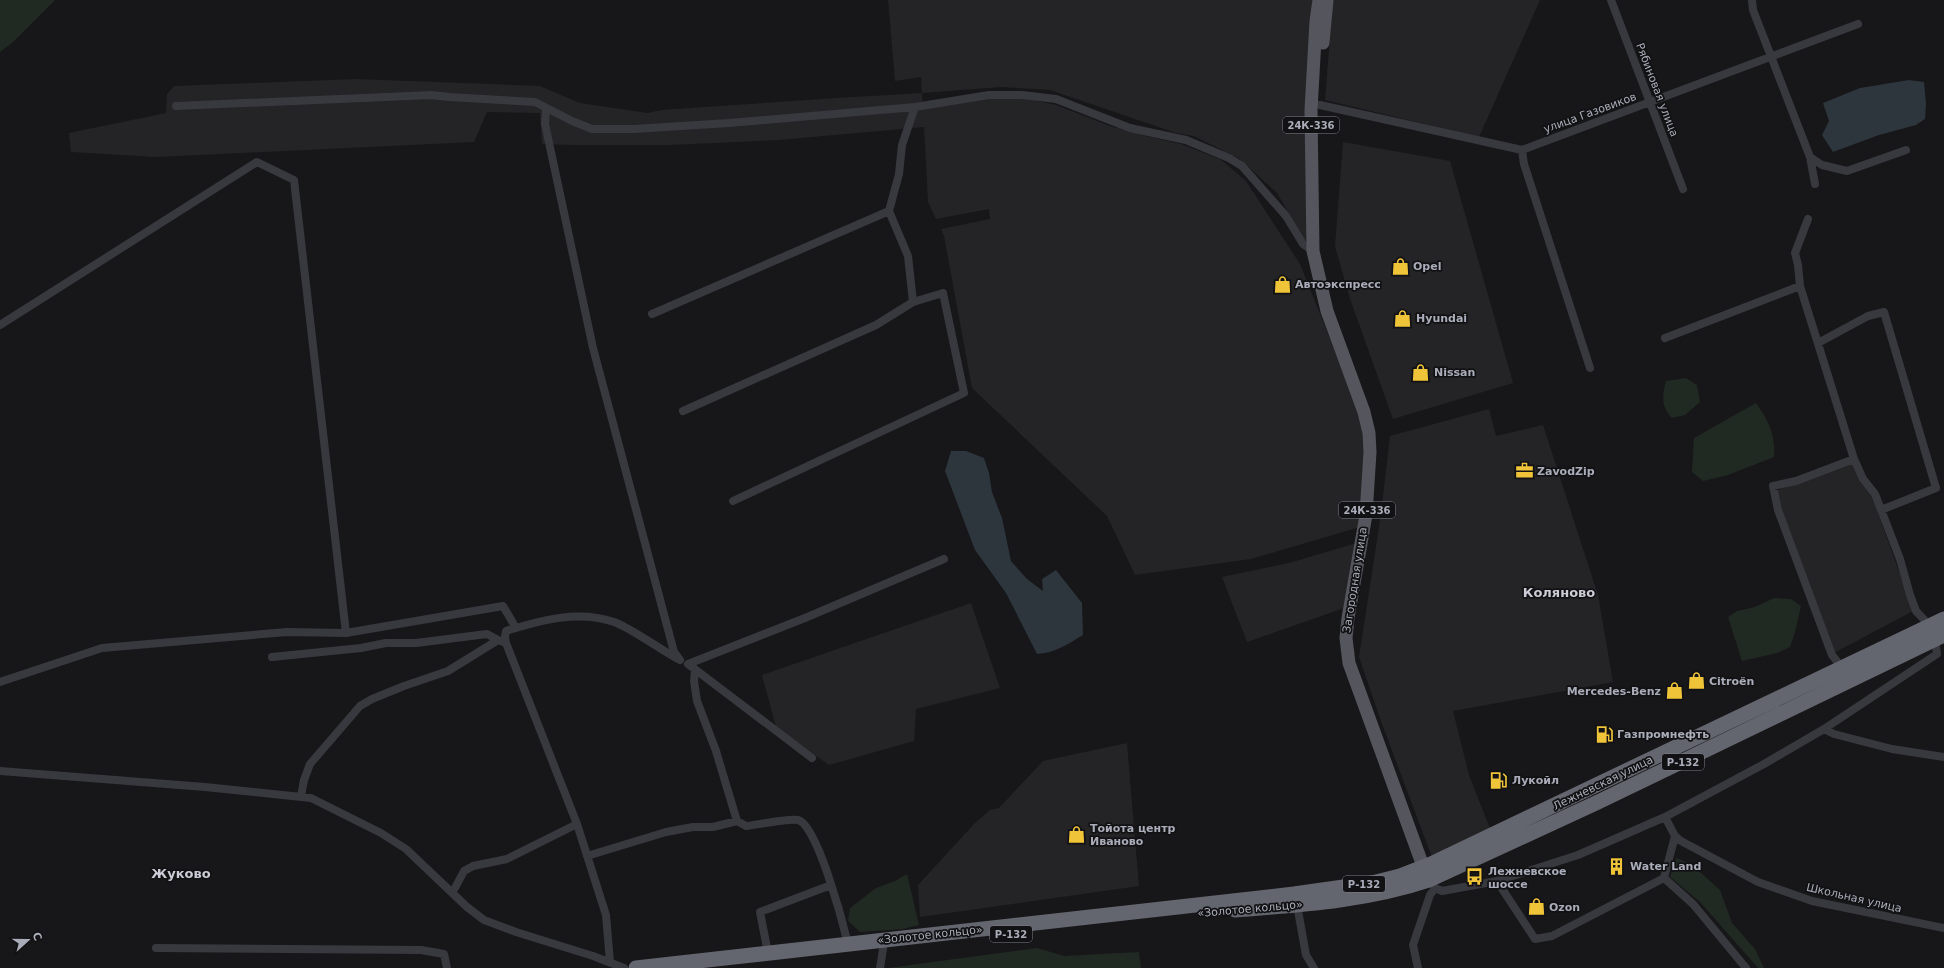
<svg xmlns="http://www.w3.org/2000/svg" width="1944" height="968" font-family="'DejaVu Sans',sans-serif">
<rect width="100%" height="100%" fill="#171719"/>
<!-- built -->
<path fill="#242326" d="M 888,0 L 1318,0 L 1310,239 L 1305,241 L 1277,193 L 1240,159 L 1194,136 L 1176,133 L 1050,90 L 1001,87 L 922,93 L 923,108 L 978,100 L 1019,97 L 1056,105 L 1110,126 L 1150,137 L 1181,144 L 1220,159 L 1246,181 L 1300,264 L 1361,416 L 1368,472 L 1360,527 L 1251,559 L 1135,575 L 1107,516 L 972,388 L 944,236 L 941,229 L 990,219 L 989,209 L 936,219 L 928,202 L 924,127 L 779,140 L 670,145 L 571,145 L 542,144 L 540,113 L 487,112 L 474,142 L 156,157 L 71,152 L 69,133 L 166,113 L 167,94 L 174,86 L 357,79 L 540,86 L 580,103 L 648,113 L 661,110 L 837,98 L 922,93 L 921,77 L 895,81 Z
M 1333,0 L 1540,0 L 1479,137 L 1325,100 Z
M 1343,142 L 1450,161 L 1513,383 L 1393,419 L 1350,299 L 1335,246 Z
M 1489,409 L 1496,436 L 1543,425 L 1598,595 L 1613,682 L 1453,711 L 1469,775 L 1491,831 L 1433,860 L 1382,724 L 1359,657 L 1381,514 L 1390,436 Z
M 1851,463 L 1860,482 L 1872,496 L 1913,611 L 1834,653 L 1783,515 L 1777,490 Z
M 1360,542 L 1347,607 L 1247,642 L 1222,577 L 1289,563 Z
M 971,603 L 1000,688 L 916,709 L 914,741 L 829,765 L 776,727 L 762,675 Z
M 1127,743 L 1139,886 L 920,917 L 918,885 L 974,824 L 990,810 L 999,808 L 1043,761 Z"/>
<!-- green -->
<path fill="#212923" d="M 0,0 L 55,0 L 13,42 L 0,52 Z
M 1686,378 L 1697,385 L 1700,402 L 1685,415 L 1672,418 C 1661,407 1662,396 1666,381 Z
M 1756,403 C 1768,419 1776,436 1774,457 L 1728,475 L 1703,481 L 1692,472 L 1694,438 Z
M 1774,598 L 1791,599 L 1801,606 L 1795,632 L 1790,647 L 1777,653 L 1742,661 L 1728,617 L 1737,611 L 1755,607 Z
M 1676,858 L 1691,864 L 1720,890 L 1732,923 L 1755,949 L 1764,968 L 1758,968 L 1700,902 L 1670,877 Z
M 907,874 L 919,925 L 903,929 L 860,932 L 848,921 L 850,908 L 876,888 L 895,881 Z
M 1037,948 L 1064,956 L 1139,952 L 1141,968 L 888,968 Z"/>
<!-- water -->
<path fill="#2d353d" d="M 1909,80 L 1924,82 L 1926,104 L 1925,119 L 1916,125 L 1879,135 L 1833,152 L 1822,135 L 1829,121 L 1823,103 L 1860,88 Z
M 951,451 L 966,451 L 984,458 L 989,473 L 992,492 L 1002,518 L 1011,561 L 1027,579 L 1043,591 L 1042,579 L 1056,570 L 1082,603 L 1083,635 C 1068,644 1055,653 1037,654 L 1006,593 L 975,550 L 945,471 Z"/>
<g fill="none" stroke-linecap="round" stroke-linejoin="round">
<!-- street -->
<path stroke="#38393e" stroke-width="8" d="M 1611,0 L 1683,189
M 1752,0 L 1753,10 L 1810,157 L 1815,184
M 1320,105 L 1522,150 L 1858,24
M 176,106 L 431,95 L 449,97 L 535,102 L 572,121 L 592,129 L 634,129 L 729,123 L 915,107 L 989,95 L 1022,95 L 1056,99 L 1130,128 L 1186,140 L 1229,158 L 1242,166 L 1286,216 L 1303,244 L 1313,251
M 546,109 L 545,124 L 593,348 L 674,652 L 680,660
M 1522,150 L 1524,164 L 1590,368
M 1810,157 L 1822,165 L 1847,171 L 1906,150
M 1808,219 L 1795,253 L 1798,265 L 1800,286 L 1854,459 L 1863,479 L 1875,494 L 1900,559 L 1910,595 L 1916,611 L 1930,626
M 652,314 L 889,211 L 899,174 L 902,145 L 915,107
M 0,325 L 257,162 L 294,180 L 346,633 L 503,606 L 516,628
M 1665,338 L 1800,286
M 1818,343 L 1868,316 L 1884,312 L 1936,488 L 1881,510
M 683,411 L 876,325 L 913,302
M 733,501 L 964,393 L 943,293 L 913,302 L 908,256 L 889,211
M 506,643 L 505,637 L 506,631 C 541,620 578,610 614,622 C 633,629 659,649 678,659
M 272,657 L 361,648 L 386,643 L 416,643 L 487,634 L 498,640
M 1842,668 L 1832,655 L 1778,510 L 1773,486 L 1796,481 L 1854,459
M 695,670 L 694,681 L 697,701 L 716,751 L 737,821
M 0,682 L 102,648 L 287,632 L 346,633
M 1824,729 L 1834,734 L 1892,749 L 1944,757
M 812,758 L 688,664 L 805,618 L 944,559
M 0,771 L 205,787 L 311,798 L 381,833 L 406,849 L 467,907 L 484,920 L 516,932 L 593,956 L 624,968
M 301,796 L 304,780 L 310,764 L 360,706 L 372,699 L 404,686 L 448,671 L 498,640 L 506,643 L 577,824 L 606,915 L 610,962
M 1665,817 L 1675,836 L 1681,841 L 1758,882 L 1812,901 L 1944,928
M 1675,836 L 1664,878 L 1693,904 L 1746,968
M 587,856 L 666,832 L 693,827 L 713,827 L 737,821 L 746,826 C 756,825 790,818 798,820 C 817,824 843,923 848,944
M 1429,880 L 1435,888 L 1442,891 L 1497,881 L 1578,855 L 1665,817 L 1764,764 L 1824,729 L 1937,654 L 1935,640
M 1497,881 L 1535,939 L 1552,936 L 1664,878
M 452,891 L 455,888 L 464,871 L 473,866 L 507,859 L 577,824
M 1297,905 L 1306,955 L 1314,968
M 156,948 L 421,950 L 444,954 L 447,968
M 768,953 L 760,912 L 831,885
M 880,968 L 883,949
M 1418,968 L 1413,945 L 1430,895 L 1435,888"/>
<!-- primary -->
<path stroke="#54555d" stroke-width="13" d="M 1319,0 L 1316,21 L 1311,110 L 1313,251 L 1327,311 L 1364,412 L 1369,433 L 1370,452 L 1366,515 L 1348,618 L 1346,638 L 1349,663 L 1427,877
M 1323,43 L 1327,0"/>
<!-- highway -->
<path stroke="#64666f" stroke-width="15" d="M 1235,910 C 1299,905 1367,901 1429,880 L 1596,803 L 1944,635
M 636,968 L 1294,894 L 1372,883 L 1400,876 L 1431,864 L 1944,619"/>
</g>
<!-- icons -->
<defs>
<symbol id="shop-bare" viewBox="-9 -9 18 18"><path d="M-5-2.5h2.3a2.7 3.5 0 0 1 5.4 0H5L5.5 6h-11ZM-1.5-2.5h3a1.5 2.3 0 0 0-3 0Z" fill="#efc439" stroke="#121214" stroke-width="2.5" paint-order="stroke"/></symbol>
<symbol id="office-bare" viewBox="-9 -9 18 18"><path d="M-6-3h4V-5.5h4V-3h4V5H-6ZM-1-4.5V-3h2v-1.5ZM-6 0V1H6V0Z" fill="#efc439" stroke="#121214" stroke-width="2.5" paint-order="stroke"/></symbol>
<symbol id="fuel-bare" viewBox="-9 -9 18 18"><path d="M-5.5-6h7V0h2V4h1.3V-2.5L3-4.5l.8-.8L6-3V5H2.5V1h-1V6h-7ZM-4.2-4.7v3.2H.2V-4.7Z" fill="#efc439" stroke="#121214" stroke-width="2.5" paint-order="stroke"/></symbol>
<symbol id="building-bare" viewBox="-9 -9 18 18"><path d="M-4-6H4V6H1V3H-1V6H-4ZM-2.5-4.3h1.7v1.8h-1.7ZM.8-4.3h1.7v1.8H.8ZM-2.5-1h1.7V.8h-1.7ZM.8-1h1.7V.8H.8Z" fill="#efc439" stroke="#121214" stroke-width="2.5" paint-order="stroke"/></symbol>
<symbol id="bus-bare" viewBox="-9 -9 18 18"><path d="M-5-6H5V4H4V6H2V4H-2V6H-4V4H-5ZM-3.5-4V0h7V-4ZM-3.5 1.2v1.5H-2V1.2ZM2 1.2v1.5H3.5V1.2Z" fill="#efc439" stroke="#121214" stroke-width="2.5" paint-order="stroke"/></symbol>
</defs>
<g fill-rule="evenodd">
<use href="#shop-bare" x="1388" y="254" width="25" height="25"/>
<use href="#shop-bare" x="1270" y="272" width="25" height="25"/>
<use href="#shop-bare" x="1390" y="306" width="25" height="25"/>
<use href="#shop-bare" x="1408" y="360" width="25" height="25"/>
<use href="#office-bare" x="1512" y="458" width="25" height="25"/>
<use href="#shop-bare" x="1684" y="668" width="25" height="25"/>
<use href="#shop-bare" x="1662" y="678" width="25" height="25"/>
<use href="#fuel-bare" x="1592" y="722" width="25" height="25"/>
<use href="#fuel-bare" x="1486" y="768" width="25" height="25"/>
<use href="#shop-bare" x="1064" y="822" width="25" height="25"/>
<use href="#building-bare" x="1604" y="854" width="25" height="25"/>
<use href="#bus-bare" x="1462" y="864" width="25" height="25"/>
<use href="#shop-bare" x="1524" y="894" width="25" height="25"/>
</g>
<g text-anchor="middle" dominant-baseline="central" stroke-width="3.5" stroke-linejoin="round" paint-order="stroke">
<!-- shield labels -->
<g fill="#121214" stroke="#7c7e88" stroke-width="1">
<rect x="1283" y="117" width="56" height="16" rx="3"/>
<rect x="1339" y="502" width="56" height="16" rx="3"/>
<rect x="1662" y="754" width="42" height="16" rx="3"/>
<rect x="1343" y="876" width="42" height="16" rx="3"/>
<rect x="990" y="926" width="42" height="16" rx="3"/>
</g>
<g font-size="10" font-weight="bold" fill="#aaadb9">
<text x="1311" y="125">24К-336</text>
<text x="1367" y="510">24К-336</text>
<text x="1683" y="762">Р-132</text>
<text x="1364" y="884">Р-132</text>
<text x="1011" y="934">Р-132</text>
</g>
<!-- street labels -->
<g font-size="11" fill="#aaadb9" stroke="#121214">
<text transform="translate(1657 90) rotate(69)">Рябиновая улица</text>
<text transform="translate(1590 113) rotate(-20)">улица Газовиков</text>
<text transform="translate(1355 580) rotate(-81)">Загородная улица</text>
<text transform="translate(1603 783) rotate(-26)">Лежневская улица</text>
<text transform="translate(1854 898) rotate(13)">Школьная улица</text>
<text transform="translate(1250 909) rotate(-5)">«Золотое кольцо»</text>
<text transform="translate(930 935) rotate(-6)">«Золотое кольцо»</text>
</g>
<!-- poi labels -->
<g font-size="11" font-weight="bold" fill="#aaadb9" stroke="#121214" text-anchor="start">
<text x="1413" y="266">Opel</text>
<text x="1295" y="284">Автоэкспресс</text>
<text x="1416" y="318">Hyundai</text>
<text x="1434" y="372">Nissan</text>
<text x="1537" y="471">ZavodZip</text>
<text x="1709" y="681">Citroën</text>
<text x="1661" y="691" text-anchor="end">Mercedes-Benz</text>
<text x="1617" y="734">Газпромнефть</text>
<text x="1512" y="780">Лукойл</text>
<text x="1090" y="828">Тойота центр<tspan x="1090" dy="13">Иваново</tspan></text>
<text x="1630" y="866">Water Land</text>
<text x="1488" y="871">Лежневское<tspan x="1488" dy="13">шоссе</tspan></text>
<text x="1549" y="907">Ozon</text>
</g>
<!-- quarter labels -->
<g font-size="13" font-weight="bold" fill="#cbccd5" stroke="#121214">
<text x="1559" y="592">Коляново</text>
<text x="181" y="873">Жуково</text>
</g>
</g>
<!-- north arrow -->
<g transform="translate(28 940) rotate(69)" stroke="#121214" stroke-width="3" paint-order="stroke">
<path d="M0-3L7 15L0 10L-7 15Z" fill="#aaadb9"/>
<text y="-6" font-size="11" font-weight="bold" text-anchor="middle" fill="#aaadb9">С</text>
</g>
</svg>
